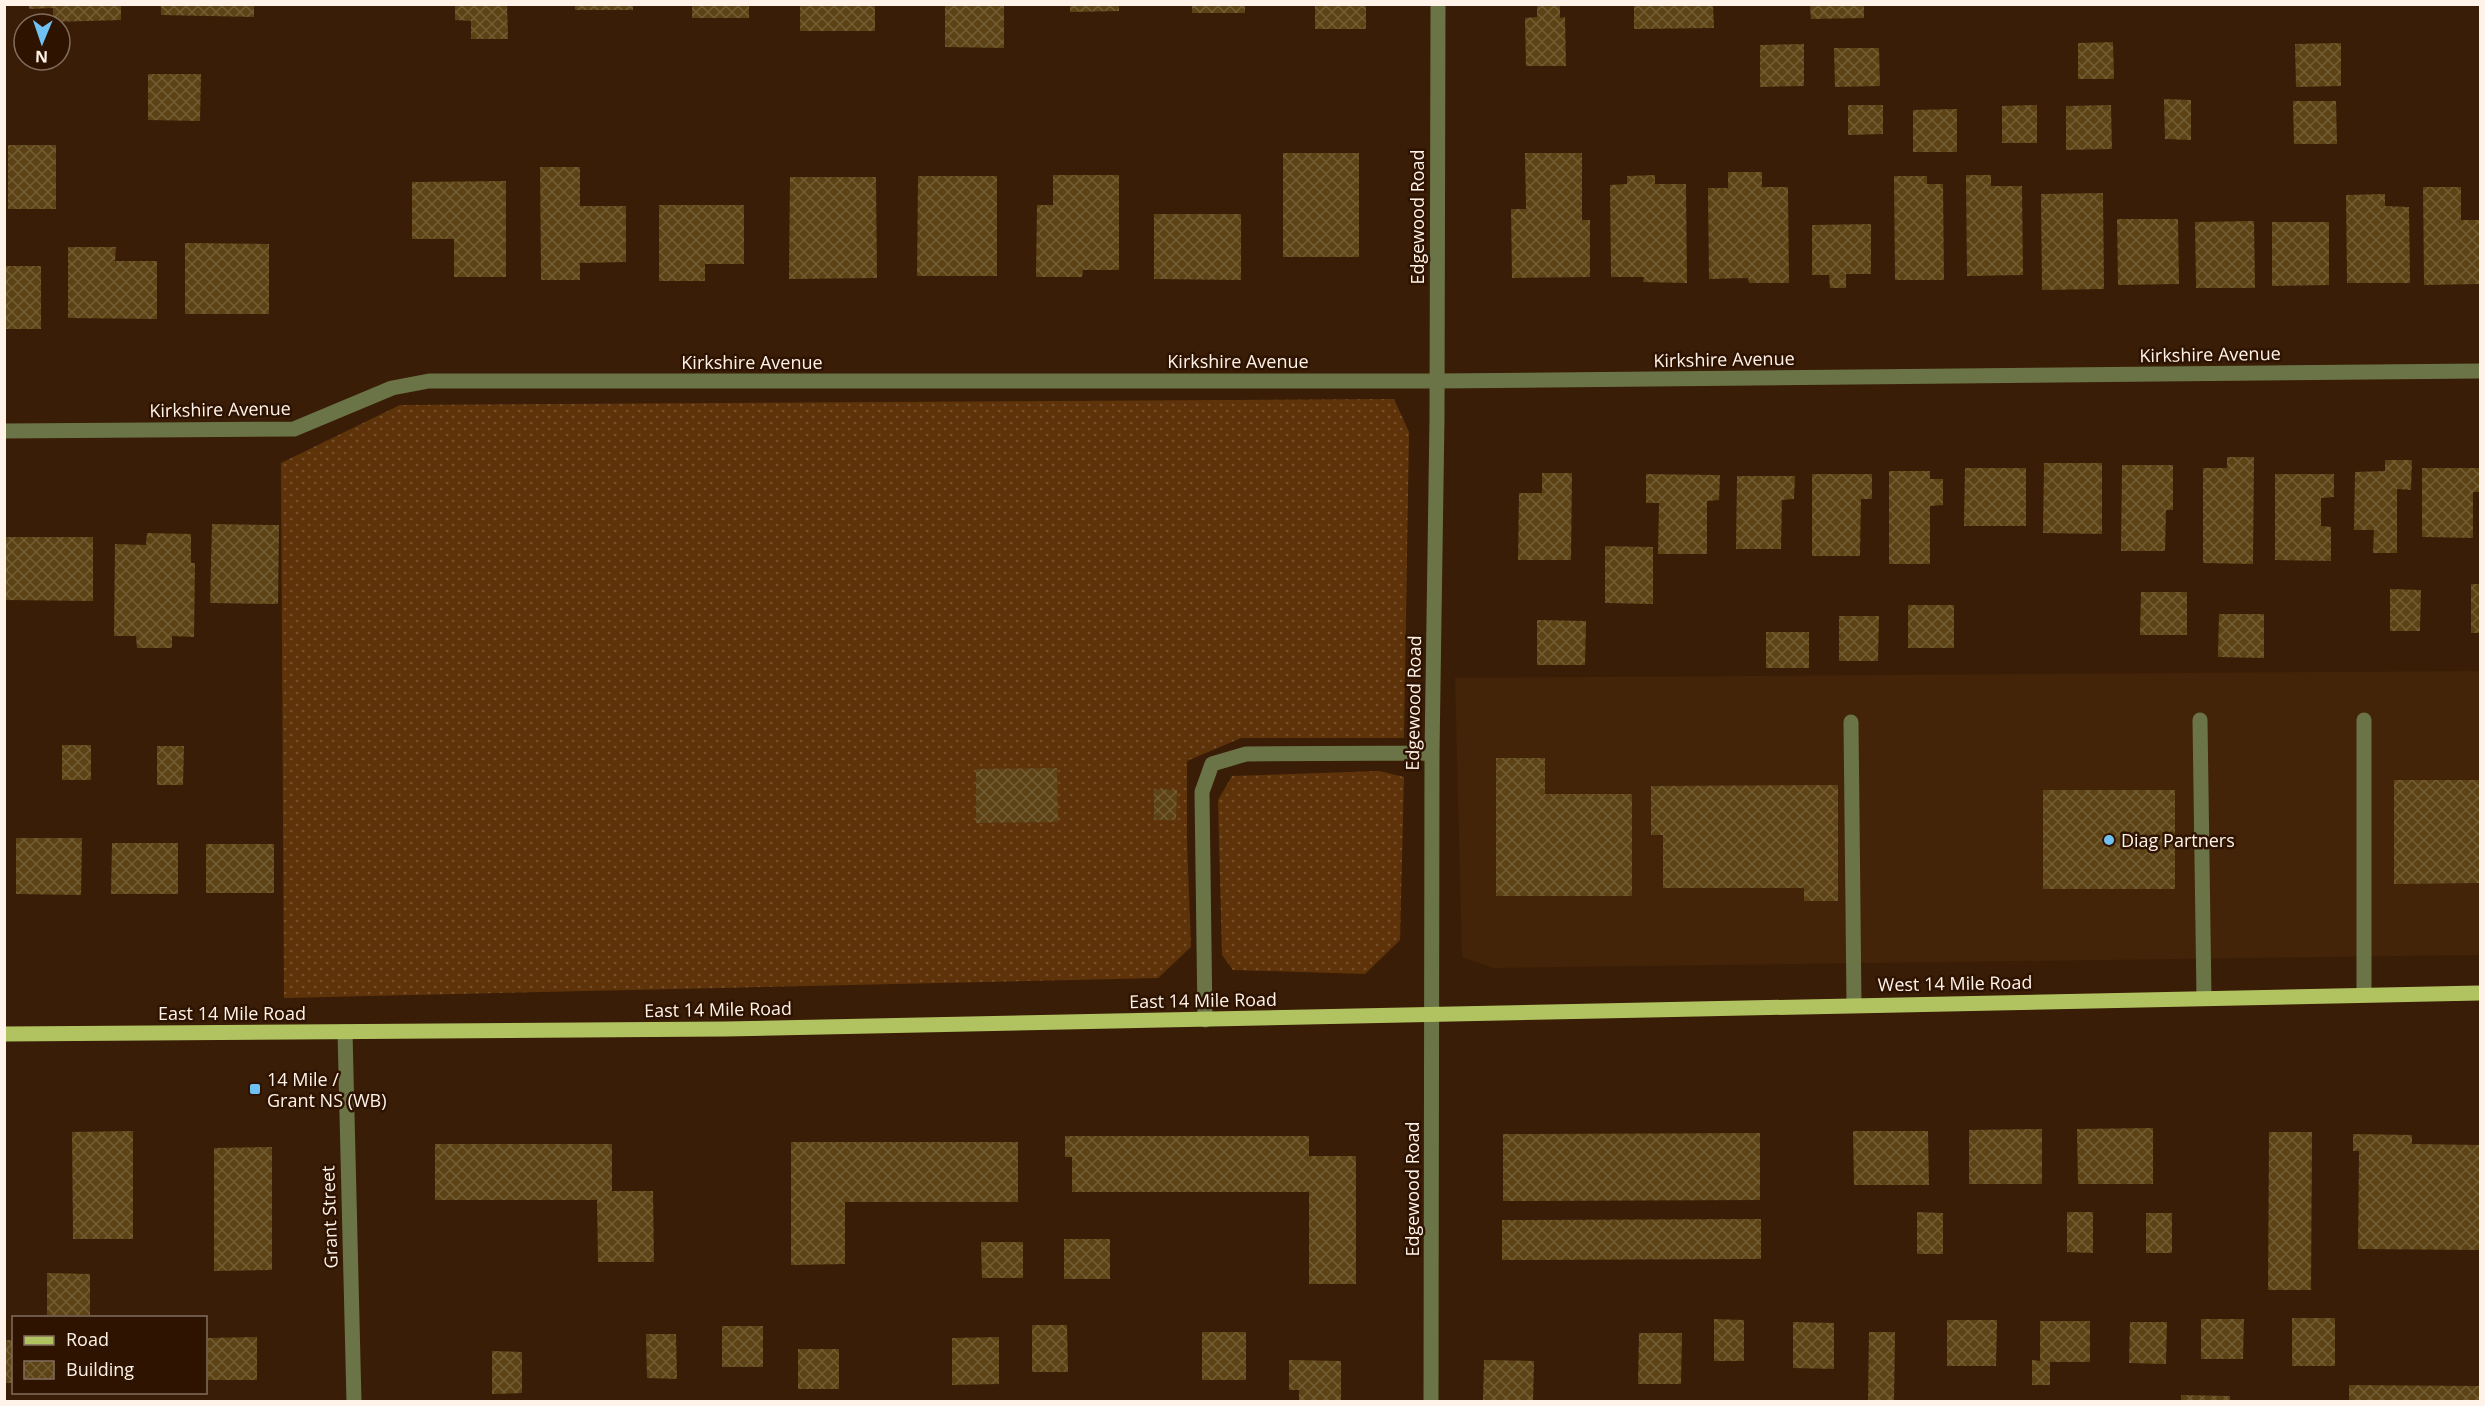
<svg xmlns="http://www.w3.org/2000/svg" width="2485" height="1406" font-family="'Open Sans',sans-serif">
<defs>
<pattern id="grass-dots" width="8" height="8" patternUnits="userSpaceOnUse" patternTransform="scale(1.5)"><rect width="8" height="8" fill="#5f330a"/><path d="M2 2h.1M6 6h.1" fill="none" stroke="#77512e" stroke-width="1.8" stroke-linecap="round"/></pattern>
<pattern id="building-cross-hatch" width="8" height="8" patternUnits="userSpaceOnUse" patternTransform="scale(1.5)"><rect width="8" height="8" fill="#5c4214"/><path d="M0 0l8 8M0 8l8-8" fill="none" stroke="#745e36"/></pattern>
</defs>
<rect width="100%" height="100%" fill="#391d06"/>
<!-- built -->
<path fill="#432408" d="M 2480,671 L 2480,955 L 1493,968 L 1462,957 L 1455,678 Z"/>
<!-- grass -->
<path fill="url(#grass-dots)" d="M 1394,399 L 1409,432 L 1404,738 L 1241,738 L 1187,761 L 1187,841 L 1191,947 L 1158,978 L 284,998 L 281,463 L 400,405 Z
M 1379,771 L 1404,777 L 1400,940 L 1365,974 L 1233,970 L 1222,955 L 1218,800 L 1232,776 Z"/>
<!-- building -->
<path fill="url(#building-cross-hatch)" d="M 29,4 L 121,4 L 121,20 L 53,22 L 53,8 L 29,9 Z
M 161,4 L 254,4 L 254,17 L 161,15 Z
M 455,4 L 507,4 L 508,39 L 471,39 L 471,21 L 455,20 Z
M 575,4 L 633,4 L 633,10 L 575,10 Z
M 692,4 L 749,4 L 749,18 L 692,18 Z
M 800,4 L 875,4 L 875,31 L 800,31 Z
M 945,4 L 1004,4 L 1004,48 L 945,47 Z
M 1070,4 L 1119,4 L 1119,11 L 1070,12 Z
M 1192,4 L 1245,4 L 1245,13 L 1192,13 Z
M 1315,4 L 1366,4 L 1366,29 L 1315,29 Z
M 1634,4 L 1713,4 L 1714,28 L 1634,29 Z
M 1810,4 L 1864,4 L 1864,18 L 1811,19 Z
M 1537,5 L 1560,5 L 1560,18 L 1565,17 L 1566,66 L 1526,66 L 1525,18 L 1537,17 Z
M 2113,42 L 2114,79 L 2078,79 L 2078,43 Z
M 2341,43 L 2341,86 L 2296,87 L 2295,44 Z
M 1804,44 L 1804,86 L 1760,87 L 1760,45 Z
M 1834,48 L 1879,48 L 1880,86 L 1835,87 Z
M 148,74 L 201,74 L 200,121 L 148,120 Z
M 2164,99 L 2191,100 L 2191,140 L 2165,139 Z
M 2293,101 L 2336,101 L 2337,144 L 2294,144 Z
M 1848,105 L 1883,105 L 1883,134 L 1848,135 Z
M 2037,105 L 2037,143 L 2002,143 L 2002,106 Z
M 2111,105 L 2112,149 L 2066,150 L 2066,106 Z
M 1957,109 L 1957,152 L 1913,152 L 1913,110 Z
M 8,145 L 56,145 L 56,209 L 8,209 Z
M 1283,153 L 1359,153 L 1359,257 L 1283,257 Z
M 1525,153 L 1582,153 L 1582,220 L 1590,220 L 1590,277 L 1512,278 L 1511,209 L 1526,209 Z
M 540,167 L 580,167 L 580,206 L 626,206 L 626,262 L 580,263 L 580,280 L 541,280 Z
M 1728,172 L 1762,172 L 1762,187 L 1788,187 L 1789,283 L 1749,283 L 1748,278 L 1709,279 L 1708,188 L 1728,188 Z
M 1053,175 L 1119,175 L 1119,270 L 1083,270 L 1082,277 L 1036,277 L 1037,205 L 1053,205 Z
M 1655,175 L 1655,184 L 1686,184 L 1687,283 L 1643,282 L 1644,277 L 1611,277 L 1610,185 L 1627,184 L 1627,176 Z
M 1966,175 L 1991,175 L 1991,186 L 2022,186 L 2023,275 L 1967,276 Z
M 918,176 L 997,176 L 997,276 L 917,276 Z
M 1894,176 L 1927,176 L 1927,184 L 1943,184 L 1944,280 L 1895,280 Z
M 790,177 L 876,177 L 877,278 L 789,279 Z
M 506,181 L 506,277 L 454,277 L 454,239 L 412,239 L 412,182 Z
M 2423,187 L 2461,187 L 2461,220 L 2480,220 L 2480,284 L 2424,285 Z
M 2103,193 L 2104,289 L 2042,290 L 2041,194 Z
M 2385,194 L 2385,206 L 2409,207 L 2410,283 L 2347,283 L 2346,195 Z
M 659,205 L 744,205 L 744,264 L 705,264 L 705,281 L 659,281 Z
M 1154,214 L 1241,214 L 1241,280 L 1154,279 Z
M 2117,219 L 2178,219 L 2179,284 L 2118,285 Z
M 2254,221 L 2255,288 L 2196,288 L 2195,222 Z
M 2272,222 L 2329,222 L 2329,285 L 2272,286 Z
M 1871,224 L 1871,274 L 1846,274 L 1846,288 L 1830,288 L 1829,275 L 1812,275 L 1812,225 Z
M 185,243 L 269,244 L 269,314 L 185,314 Z
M 68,247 L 116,247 L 115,261 L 157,261 L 157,319 L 68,318 Z
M 4,266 L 41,266 L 41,329 L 4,329 Z
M 2227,457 L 2254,457 L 2253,564 L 2203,563 L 2203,468 L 2227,468 Z
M 2385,460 L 2412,460 L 2411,490 L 2397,489 L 2397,553 L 2373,553 L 2374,530 L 2354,530 L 2355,472 L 2385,471 Z
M 2044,463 L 2102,463 L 2102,534 L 2043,533 Z
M 2122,465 L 2173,465 L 2173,510 L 2166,510 L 2165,551 L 2121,551 Z
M 1965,468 L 2026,468 L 2026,526 L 1964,526 Z
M 2422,468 L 2480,468 L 2480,492 L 2473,492 L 2473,538 L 2422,537 Z
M 1889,471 L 1930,471 L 1930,479 L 1943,479 L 1943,505 L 1930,506 L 1930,564 L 1889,564 Z
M 1542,473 L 1572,473 L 1571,560 L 1518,560 L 1519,493 L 1542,493 Z
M 1646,474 L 1720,475 L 1719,500 L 1707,501 L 1707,554 L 1658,554 L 1659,503 L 1646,503 Z
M 1812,474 L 1872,474 L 1872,499 L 1861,499 L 1860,556 L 1812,556 Z
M 2275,474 L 2334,474 L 2334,497 L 2321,498 L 2321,526 L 2331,527 L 2331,561 L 2275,560 Z
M 1737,476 L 1795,476 L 1794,499 L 1782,500 L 1781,549 L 1736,549 Z
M 212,524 L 279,525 L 278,604 L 210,603 Z
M 147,533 L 191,534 L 191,563 L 195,563 L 194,637 L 172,636 L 172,648 L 137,648 L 136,636 L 114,636 L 115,544 L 146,545 Z
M 4,537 L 93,537 L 93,601 L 4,600 Z
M 1605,546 L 1653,547 L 1653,604 L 1605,603 Z
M 2471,584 L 2480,584 L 2480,633 L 2471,633 Z
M 2390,589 L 2421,590 L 2420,631 L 2390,631 Z
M 2141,592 L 2187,592 L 2187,635 L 2140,635 Z
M 1908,605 L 1954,605 L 1954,648 L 1908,648 Z
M 2219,614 L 2264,614 L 2264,658 L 2218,657 Z
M 1839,616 L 1879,616 L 1878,661 L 1839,661 Z
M 1537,620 L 1586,621 L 1585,665 L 1537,665 Z
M 1766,632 L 1809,632 L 1809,668 L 1766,668 Z
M 62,745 L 91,745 L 91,780 L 62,780 Z
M 157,746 L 184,746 L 183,785 L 157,785 Z
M 1496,758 L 1545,758 L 1545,794 L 1632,794 L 1632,896 L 1496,896 Z
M 1057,768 L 1058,822 L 976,823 L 976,769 Z
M 2394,780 L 2480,780 L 2480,883 L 2394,884 Z
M 1838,785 L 1838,901 L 1804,901 L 1804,888 L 1663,888 L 1663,835 L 1651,835 L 1651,786 Z
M 1154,789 L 1177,790 L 1176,820 L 1154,820 Z
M 2043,790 L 2175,790 L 2175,889 L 2043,889 Z
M 16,838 L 82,838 L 81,895 L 16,894 Z
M 112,843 L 178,843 L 178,894 L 111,894 Z
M 206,844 L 274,844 L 274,893 L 206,893 Z
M 2153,1128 L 2153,1184 L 2078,1184 L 2077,1129 Z
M 2042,1129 L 2042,1184 L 1969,1184 L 1969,1130 Z
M 133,1131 L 133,1239 L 73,1239 L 72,1132 Z
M 1853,1131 L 1928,1131 L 1929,1185 L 1854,1185 Z
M 2269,1132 L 2312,1132 L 2311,1290 L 2268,1290 Z
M 1760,1133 L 1760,1200 L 1503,1201 L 1503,1134 Z
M 2353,1134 L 2412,1135 L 2412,1144 L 2480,1145 L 2480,1250 L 2358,1249 L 2359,1151 L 2353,1151 Z
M 1065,1136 L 1309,1136 L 1309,1156 L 1356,1156 L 1356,1284 L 1309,1284 L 1309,1192 L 1072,1192 L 1072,1157 L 1065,1157 Z
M 791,1142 L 1018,1142 L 1018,1202 L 845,1202 L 845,1264 L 791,1265 Z
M 435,1144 L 612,1144 L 612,1191 L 653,1191 L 654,1262 L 598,1262 L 597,1200 L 435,1200 Z
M 272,1147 L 272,1270 L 214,1271 L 214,1148 Z
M 1917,1212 L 1943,1213 L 1943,1254 L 1917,1254 Z
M 2067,1212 L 2093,1212 L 2093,1253 L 2067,1252 Z
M 2146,1213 L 2172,1213 L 2172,1253 L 2146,1253 Z
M 1761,1219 L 1761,1259 L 1502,1260 L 1502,1220 Z
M 1064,1239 L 1110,1239 L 1110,1279 L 1064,1279 Z
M 981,1242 L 1023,1242 L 1023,1278 L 982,1278 Z
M 47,1273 L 90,1274 L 90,1315 L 47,1315 Z
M 2292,1318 L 2335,1318 L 2335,1366 L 2292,1366 Z
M 1714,1319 L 1744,1320 L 1744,1361 L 1714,1361 Z
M 2201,1319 L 2244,1319 L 2243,1359 L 2201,1359 Z
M 1947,1320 L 1997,1320 L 1996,1366 L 1947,1366 Z
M 2040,1321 L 2090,1321 L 2090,1362 L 2050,1362 L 2050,1385 L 2032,1385 L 2032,1360 L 2040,1361 Z
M 1793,1322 L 1834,1323 L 1834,1369 L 1793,1368 Z
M 2130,1322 L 2167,1322 L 2166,1364 L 2129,1363 Z
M 1032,1325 L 1067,1325 L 1068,1372 L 1032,1372 Z
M 722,1326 L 763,1326 L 763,1367 L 722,1367 Z
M 1202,1332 L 1246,1332 L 1246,1380 L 1202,1380 Z
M 1869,1332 L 1895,1332 L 1894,1402 L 1868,1401 Z
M 1639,1333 L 1682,1333 L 1681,1384 L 1638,1384 Z
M 646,1334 L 676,1334 L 677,1379 L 647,1378 Z
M 257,1337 L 257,1380 L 208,1380 L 208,1338 Z
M 999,1337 L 999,1384 L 952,1385 L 952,1338 Z
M 4,1340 L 14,1340 L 14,1383 L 4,1383 Z
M 798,1349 L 839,1349 L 839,1389 L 798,1389 Z
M 492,1351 L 522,1352 L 522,1393 L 492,1394 Z
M 1289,1360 L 1341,1361 L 1341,1402 L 1299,1402 L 1299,1390 L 1289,1390 Z
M 1484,1360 L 1534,1361 L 1533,1402 L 1483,1400 Z
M 2349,1385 L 2480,1386 L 2480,1402 L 2349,1402 Z
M 2181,1395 L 2230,1396 L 2230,1402 L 2181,1402 Z"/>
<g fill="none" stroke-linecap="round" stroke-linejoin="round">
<!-- minor -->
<path stroke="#6b7446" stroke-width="15" d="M 4,431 L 294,429 L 392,388 L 429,381 L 1437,381 L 2480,371
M 2200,720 L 2204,998
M 1851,722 L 1854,1004
M 2364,994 L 2364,720
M 1205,1020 L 1202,792 L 1212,764 L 1246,754 L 1432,753
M 345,1032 L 354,1402
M 1431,1402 L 1432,753 L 1437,418 L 1438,4"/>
<!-- major -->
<path stroke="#b1c360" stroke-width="15" d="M 4,1034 L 725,1029 L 2480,993"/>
</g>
<!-- markers -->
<g fill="#70c1f4" stroke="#2e1400" stroke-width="2">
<circle cx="2109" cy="840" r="6"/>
<rect x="249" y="1083" width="12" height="12" rx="3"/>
</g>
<g text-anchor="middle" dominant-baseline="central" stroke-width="5" stroke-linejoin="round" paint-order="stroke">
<!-- street labels -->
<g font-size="18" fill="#fff2e9" stroke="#2e1400">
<text transform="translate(1417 217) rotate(-90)">Edgewood Road</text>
<text transform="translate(2210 354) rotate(-1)">Kirkshire Avenue</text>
<text transform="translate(1724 359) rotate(-1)">Kirkshire Avenue</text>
<text x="1238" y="361">Kirkshire Avenue</text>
<text x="752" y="362">Kirkshire Avenue</text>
<text transform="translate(220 409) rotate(-1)">Kirkshire Avenue</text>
<text transform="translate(1413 703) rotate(-89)">Edgewood Road</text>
<text transform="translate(1955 983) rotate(-1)">West 14 Mile Road</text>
<text transform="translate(1203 1000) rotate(-1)">East 14 Mile Road</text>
<text transform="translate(718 1009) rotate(-1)">East 14 Mile Road</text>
<text x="232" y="1013">East 14 Mile Road</text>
<text transform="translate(1412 1189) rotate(-90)">Edgewood Road</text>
<text transform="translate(329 1217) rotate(-92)">Grant Street</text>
</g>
<!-- poi labels -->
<g font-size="18" fill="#fff2e9" stroke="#2e1400" text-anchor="start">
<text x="2121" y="840">Diag Partners</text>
<text x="267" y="1079">14 Mile /<tspan x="267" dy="21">Grant NS (WB)</tspan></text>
</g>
</g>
<!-- border -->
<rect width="2485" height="1406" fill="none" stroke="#fff2e9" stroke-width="12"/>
<!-- legend -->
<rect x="12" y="1316" width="195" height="78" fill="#2e1400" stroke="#826d5d" stroke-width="1.5"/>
<rect x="24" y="1336" width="30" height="9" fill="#b1c360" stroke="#826d5d" stroke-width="1.5"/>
<text x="66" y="1346" font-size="18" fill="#fff2e9">Road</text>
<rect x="24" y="1361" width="30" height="18" fill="url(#building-cross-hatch)" stroke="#826d5d" stroke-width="1.5"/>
<text x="66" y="1376" font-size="18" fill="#fff2e9">Building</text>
<!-- north arrow -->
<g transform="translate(42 42) rotate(182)"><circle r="28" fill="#2e1400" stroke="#826d5d" stroke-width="1.5"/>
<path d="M0-4.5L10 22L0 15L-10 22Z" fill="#70c1f4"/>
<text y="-9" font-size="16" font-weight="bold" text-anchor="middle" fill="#fff2e9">N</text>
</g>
</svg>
